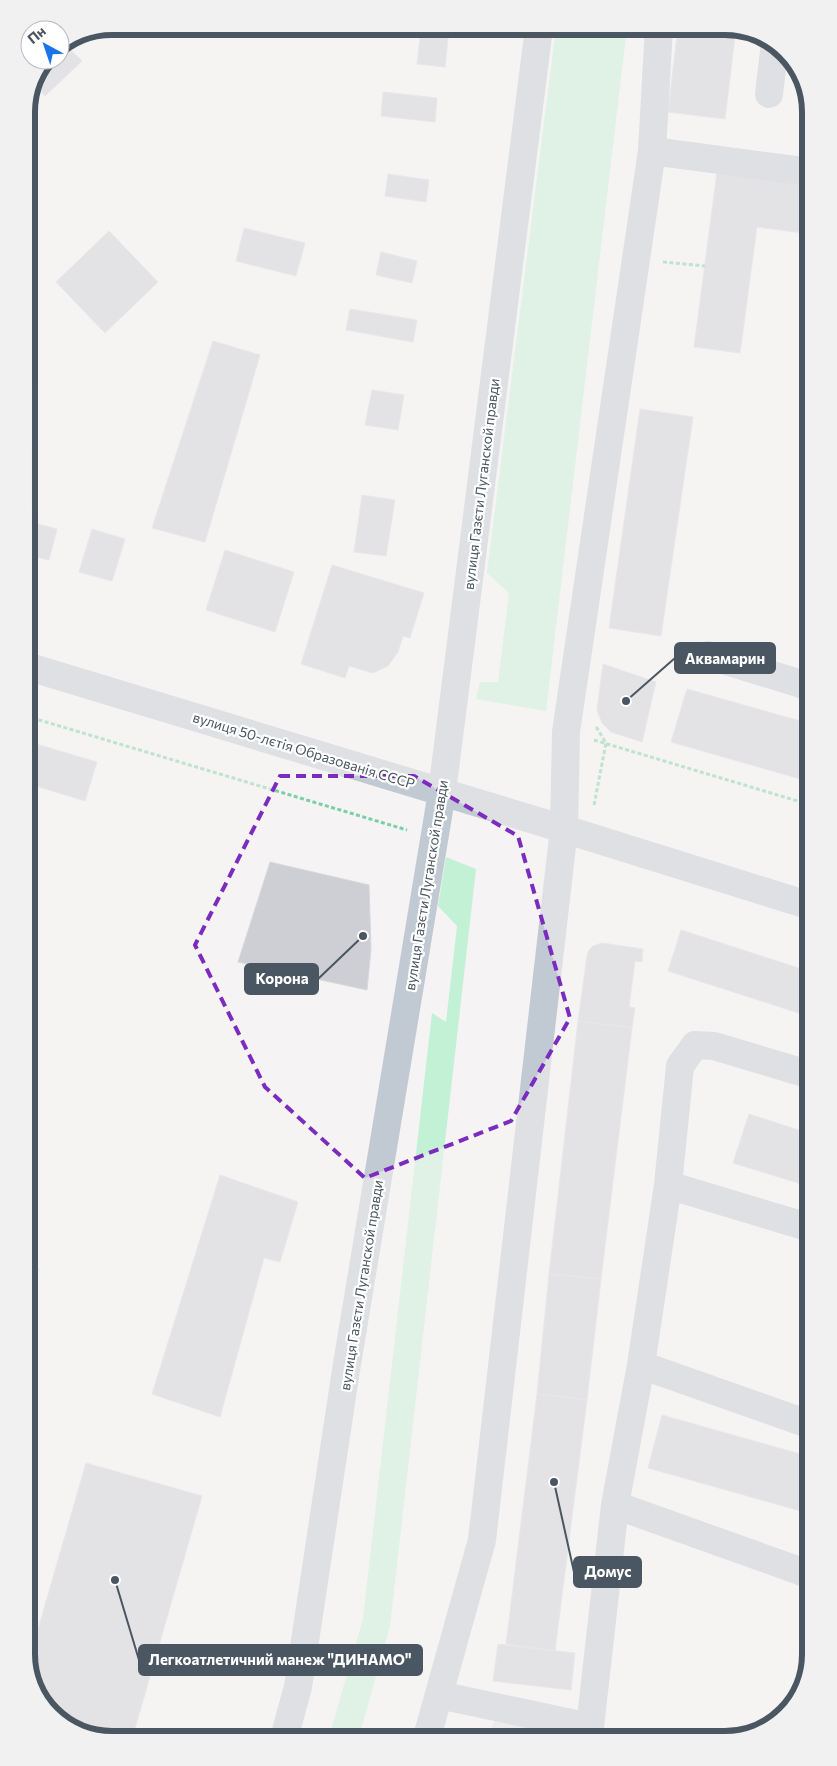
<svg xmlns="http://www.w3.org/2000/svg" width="837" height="1766" font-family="Commissioner,sans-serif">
<rect width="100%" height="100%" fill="#f5f3f3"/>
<!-- education -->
<path fill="#e6e4e5" d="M 499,1706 L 606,1735 L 489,1736 Z"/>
<!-- green -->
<path fill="#c3f1d5" d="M 627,27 L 546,711 L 476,699 L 480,682 L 498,682 L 509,593 L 487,573 L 556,28 Z
M 446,857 L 476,869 L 390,1626 L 359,1737 L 329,1737 L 363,1619 L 432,1013 L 446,1022 L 457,926 L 438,906 Z
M 26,1263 L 40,1269 L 26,1304 Z"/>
<!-- building -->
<path fill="#cdcfd5" stroke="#d7d9de" d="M 731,26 L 736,28 L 725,119 L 668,112 L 678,27 Z
M 421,29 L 449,29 L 445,67 L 417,64 Z
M 99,32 L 113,32 L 105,39 Z
M 64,43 L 82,61 L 45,96 L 36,86 L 47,60 L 60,60 L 60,45 Z
M 383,92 L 437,98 L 435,122 L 381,116 Z
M 717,172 L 811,184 L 811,234 L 757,227 L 740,353 L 694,347 Z
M 388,174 L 429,180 L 426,202 L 385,196 Z
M 244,228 L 305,243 L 296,276 L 236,261 Z
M 109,231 L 158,282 L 105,333 L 56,282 Z
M 381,252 L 417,261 L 412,283 L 376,275 Z
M 350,309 L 417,320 L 413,342 L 346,330 Z
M 213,341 L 260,355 L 205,542 L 152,528 Z
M 372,390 L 404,395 L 398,430 L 365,425 Z
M 640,409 L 693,417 L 661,636 L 609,628 Z
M 362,495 L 395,500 L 386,556 L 354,552 Z
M 30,522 L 57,529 L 49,560 L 26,555 L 26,534 Z
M 92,529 L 125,539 L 112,581 L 79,572 Z
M 225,550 L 294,572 L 275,632 L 206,610 Z
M 332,565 L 424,593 L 410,638 L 403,636 L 398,652 L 388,666 L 373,673 L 349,666 L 345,678 L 301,664 Z
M 603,664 L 656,682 L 642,742 L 611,732 L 602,723 L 597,710 Z
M 687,689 L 811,724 L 811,782 L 671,742 Z
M 26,741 L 97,762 L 85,801 L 26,783 Z
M 270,862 L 369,885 L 371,949 L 367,990 L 238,962 Z
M 681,930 L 811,972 L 811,1017 L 668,971 Z
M 602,943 L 643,949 L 642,962 L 635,961 L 629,1007 L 635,1008 L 632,1028 L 578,1021 L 587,956 L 589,950 L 593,946 Z
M 578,1021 L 632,1028 L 601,1279 L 549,1274 Z
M 749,1114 L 811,1134 L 811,1187 L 733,1163 Z
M 220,1175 L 298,1202 L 280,1262 L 264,1258 L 220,1417 L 152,1394 Z
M 549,1274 L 601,1279 L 587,1400 L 537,1394 Z
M 537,1394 L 587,1400 L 555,1651 L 506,1644 Z
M 662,1415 L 811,1457 L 811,1514 L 648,1468 Z
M 86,1463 L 202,1496 L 132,1739 L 106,1740 L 64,1725 L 33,1687 L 28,1664 Z
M 498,1644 L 575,1653 L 571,1690 L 493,1681 Z"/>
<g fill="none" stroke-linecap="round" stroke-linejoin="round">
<!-- path -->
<path stroke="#7ad0a6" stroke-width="3" stroke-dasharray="4 2.5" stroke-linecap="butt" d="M 663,262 L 705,266
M 26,716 L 407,830
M 594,740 L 811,805
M 594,805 L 606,743 L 595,725"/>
<!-- minor -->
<path stroke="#c1cad2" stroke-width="28" d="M 769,94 L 775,43
M 652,151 L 811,172
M 707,655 L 811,687
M 26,666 L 564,829 L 811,906
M 668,1185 L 811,1228
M 641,1365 L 668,1185 L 680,1066 L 695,1045 L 714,1046 L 811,1075
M 615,1505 L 641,1365 L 811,1425
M 439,1695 L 590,1727 L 615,1505 L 811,1575
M 427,1737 L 482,1540 L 564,829 L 566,732 L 652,151 L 659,27
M 284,1738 L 298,1687 L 346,1370 L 442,792 L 539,28"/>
</g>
<!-- marked area -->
<path d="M0 0H837V1766H0ZM 280,776 L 414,776 L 518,836 L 570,1018 L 511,1121 L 365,1178 L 265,1087 L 195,945 Z" fill="#f5f3f3" fill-opacity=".55" fill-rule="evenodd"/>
<path fill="none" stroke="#7b2cbf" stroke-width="4" stroke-dasharray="10 6" stroke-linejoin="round" d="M 280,776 L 414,776 L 518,836 L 570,1018 L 511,1121 L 365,1178 L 265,1087 L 195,945 Z"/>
<g text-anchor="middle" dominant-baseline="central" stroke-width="4.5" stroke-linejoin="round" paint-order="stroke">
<!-- street labels -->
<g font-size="14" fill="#4a5661" stroke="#fff">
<text transform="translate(481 484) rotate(-83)">вулиця Газєти Луганской правди</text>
<text transform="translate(304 750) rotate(17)">вулиця 50-лєтія Образованія СССР</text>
<text transform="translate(426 885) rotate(-81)">вулиця Газєти Луганской правди</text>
<text transform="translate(361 1285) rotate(-81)">вулиця Газєти Луганской правди</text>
</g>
</g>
<!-- crop -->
<path d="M0 0H837V1766H0ZM112 35H725A77 77 0 0 1 802 112V1654A77 77 0 0 1 725 1731H112A77 77 0 0 1 35 1654V112A77 77 0 0 1 112 35Z" fill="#f1f1f2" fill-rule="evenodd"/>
<path fill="none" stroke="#4a5661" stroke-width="6" d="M112 35H725A77 77 0 0 1 802 112V1654A77 77 0 0 1 725 1731H112A77 77 0 0 1 35 1654V112A77 77 0 0 1 112 35Z"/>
<!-- callouts -->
<path fill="none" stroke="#4a5661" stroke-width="2" d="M626 701L675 658M363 936L318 979M554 1482L574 1572M115 1580L139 1660"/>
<g fill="#4a5661" stroke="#fff" stroke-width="2">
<circle cx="626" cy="701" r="5"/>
<circle cx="363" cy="936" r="5"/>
<circle cx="554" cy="1482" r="5"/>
<circle cx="115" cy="1580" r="5"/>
</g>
<g fill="#4a5661" stroke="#4a5661" stroke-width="2">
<rect x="675" y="643" width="100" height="30" rx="5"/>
<rect x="245" y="964" width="73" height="30" rx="5"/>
<rect x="574" y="1557" width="67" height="30" rx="5"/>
<rect x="139" y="1645" width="283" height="30" rx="5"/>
</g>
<g font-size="15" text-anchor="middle" font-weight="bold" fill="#fff">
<text x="725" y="664">Аквамарин</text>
<text x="282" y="984">Корона</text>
<text x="608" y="1577">Домус</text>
<text x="280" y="1665">Легкоатлетичний манеж "ДИНАМО"</text>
</g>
<!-- north arrow -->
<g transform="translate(45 45) rotate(320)"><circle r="24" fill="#ffffff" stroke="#b7bbc0"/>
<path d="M0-4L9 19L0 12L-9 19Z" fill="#1a73e8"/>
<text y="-8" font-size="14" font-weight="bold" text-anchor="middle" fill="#4a5661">Пн</text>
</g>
</svg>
